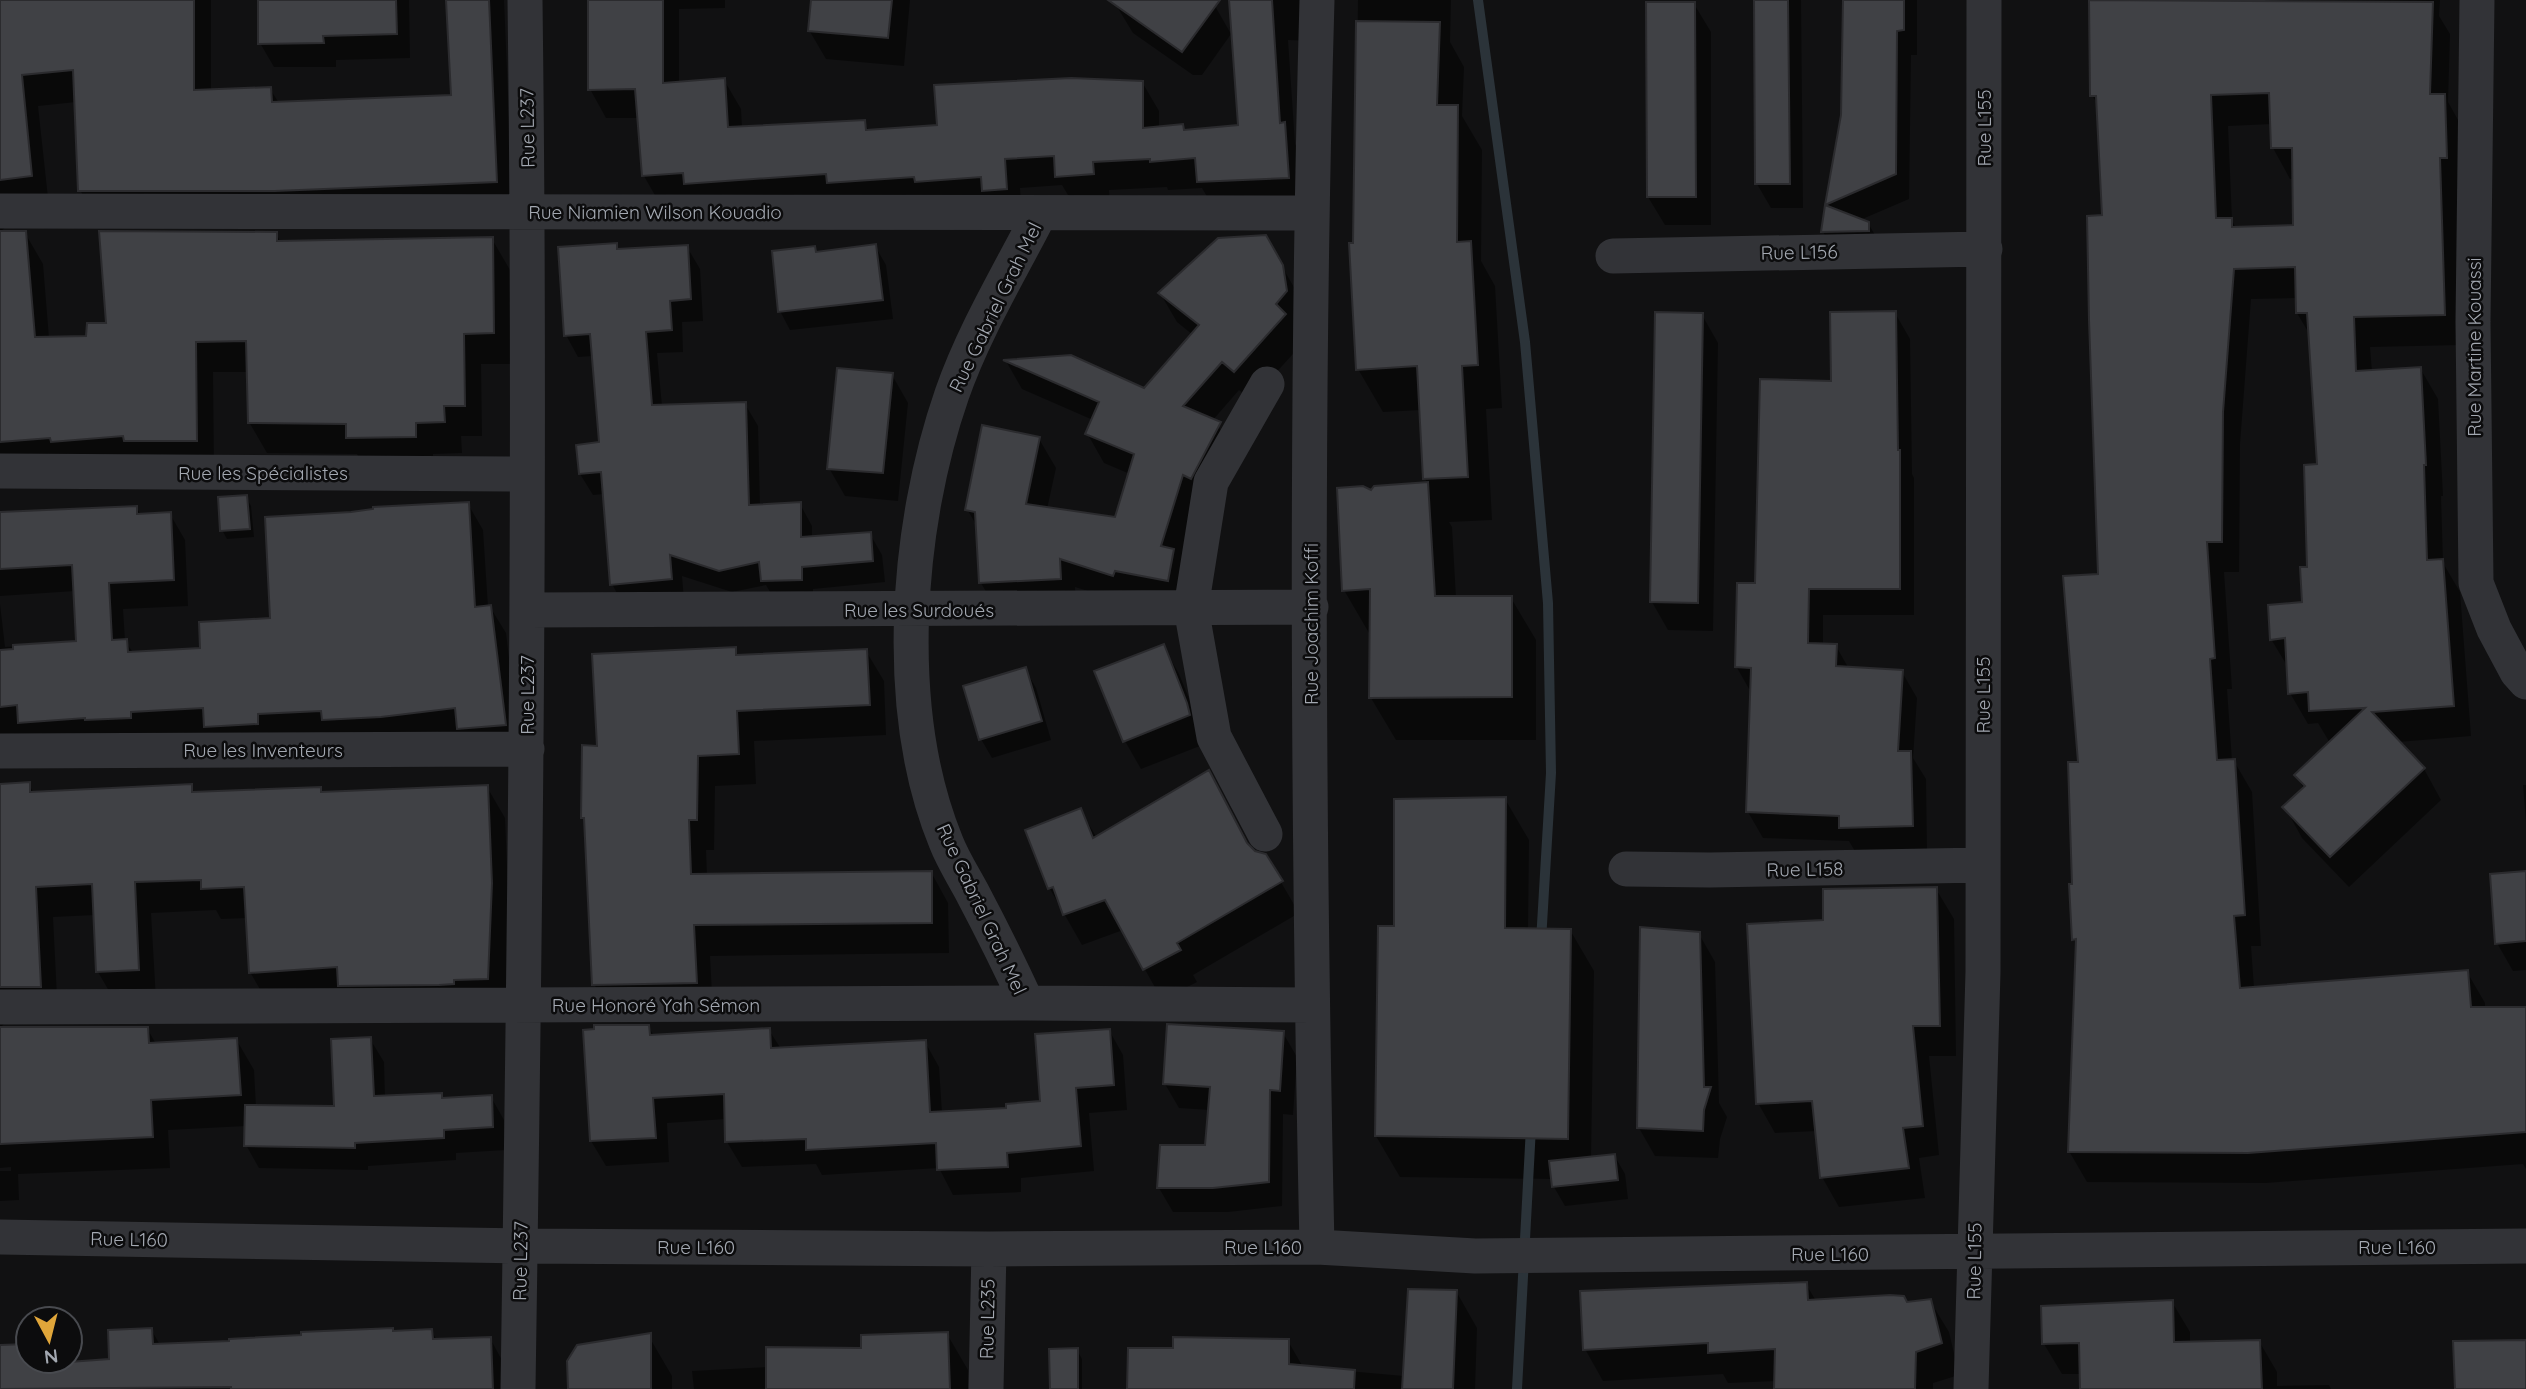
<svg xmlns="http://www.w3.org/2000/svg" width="2526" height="1389" font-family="Quicksand,sans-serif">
<rect width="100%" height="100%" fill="#111112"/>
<!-- shadow -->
<path fill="#0007" fill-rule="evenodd" d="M 0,0 L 211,0 L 211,91 L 270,89 L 279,103 L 453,96 L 447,0 L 504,0 L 513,213 L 98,221 L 80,190 L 76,102 L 38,106 L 49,207 L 9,224 L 0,232 Z
M 259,0 L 409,0 L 410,58 L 336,60 L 336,67 L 274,67 L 260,43 Z
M 590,0 L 725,0 L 725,8 L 679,9 L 679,84 L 724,80 L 741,109 L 742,128 L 864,122 L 869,131 L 939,126 L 1142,82 L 1159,111 L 1159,128 L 1182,126 L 1186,132 L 1239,129 L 1244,0 L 1318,0 L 1312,41 L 1288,40 L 1295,144 L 1300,153 L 1304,207 L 1215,210 L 1202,188 L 1168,190 L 1167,187 L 1109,190 L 1110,203 L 1074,205 L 1062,185 L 1020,188 L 1022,218 L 660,204 L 644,176 L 639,118 L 606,118 L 590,89 Z
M 812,0 L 910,0 L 904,66 L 826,59 L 809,30 Z
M 1120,0 L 1207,0 L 1215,6 L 1231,34 L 1202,75 L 1193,75 L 1133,33 L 1116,5 Z
M 1358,0 L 1451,0 L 1450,42 L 1464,67 L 1462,116 L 1482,150 L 1481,261 L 1495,286 L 1502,408 L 1486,409 L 1492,520 L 1449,522 L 1452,527 L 1456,598 L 1511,598 L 1536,640 L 1536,740 L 1396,740 L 1371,698 L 1371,633 L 1369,633 L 1344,590 L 1372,492 L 1428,484 L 1425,479 L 1421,410 L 1383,412 L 1358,369 L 1355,245 Z
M 1756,0 L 1801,0 L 1803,208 L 1771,208 L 1757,184 Z
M 1845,0 L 1917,0 L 1917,55 L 1911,55 L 1909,199 L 1860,220 L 1868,223 L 1879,242 L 1834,250 L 1823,232 L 1842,115 Z
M 2090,0 L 2440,0 L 2439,16 L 2450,34 L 2448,102 L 2462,127 L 2463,188 L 2457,189 L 2461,345 L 2370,347 L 2372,372 L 2420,368 L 2438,399 L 2443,496 L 2441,496 L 2443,563 L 2460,592 L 2471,736 L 2398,742 L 2424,769 L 2441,800 L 2349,887 L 2302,838 L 2285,807 L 2304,789 L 2296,775 L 2330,743 L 2318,723 L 2308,724 L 2290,693 L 2289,669 L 2271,639 L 2304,604 L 2319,466 L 2310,335 L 2297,313 L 2297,298 L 2251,299 L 2240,444 L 2239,572 L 2224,572 L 2232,689 L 2227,689 L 2232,761 L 2234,761 L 2252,792 L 2261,946 L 2251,946 L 2254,988 L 2467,972 L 2485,1003 L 2485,1008 L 2526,1008 L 2526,1169 L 2523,1164 L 2266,1183 L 2087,1182 L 2069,1151 L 2078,946 L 2074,939 L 2074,885 L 2080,763 L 2100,575 L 2103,217 L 2099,107 L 2092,95 ZM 2272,124 L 2273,148 L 2290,179 L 2294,179 L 2294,227 L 2236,229 L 2232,220 L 2228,126 Z
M 1694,4 L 1711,32 L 1711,225 L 1665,225 L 1648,197 Z
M 0,233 L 25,233 L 43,264 L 49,338 L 88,338 L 276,233 L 281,243 L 492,239 L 510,270 L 511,364 L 481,364 L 482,436 L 461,436 L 462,453 L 433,454 L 433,468 L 365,469 L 357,454 L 267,453 L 249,422 L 248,372 L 213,372 L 214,471 L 0,475 Z
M 1265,237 L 1299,296 L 1302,344 L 1251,400 L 1239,390 L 1212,421 L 1216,422 L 1233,452 L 1184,610 L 1130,604 L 1075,587 L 1076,607 L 998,612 L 981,583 L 978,528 L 967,509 L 1039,439 L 1056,468 L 1047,509 L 1116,519 L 1130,474 L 1104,463 L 1087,433 L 1093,420 L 1022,389 L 1006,361 L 1070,357 L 1144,390 L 1193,335 L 1177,322 L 1160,293 Z
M 616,245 L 619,251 L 687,247 L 700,269 L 703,321 L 682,322 L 683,352 L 657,353 L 662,406 L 745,404 L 758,426 L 760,506 L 800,504 L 812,526 L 812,538 L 870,534 L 882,555 L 885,582 L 813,589 L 813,601 L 776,602 L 766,585 L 732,592 L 682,576 L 684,600 L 624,606 L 612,584 L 604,494 L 593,495 L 580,474 L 601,444 L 593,356 L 578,357 L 566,335 Z
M 875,246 L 886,265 L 893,319 L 790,330 L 780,311 L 814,248 L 817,253 Z
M 1895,313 L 1910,339 L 1912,474 L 1914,478 L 1914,615 L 1823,615 L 1823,645 L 1836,646 L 1849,669 L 1902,672 L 1917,698 L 1913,758 L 1926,779 L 1927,852 L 1856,853 L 1849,841 L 1763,838 L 1748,812 L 1752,694 L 1736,666 L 1757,585 L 1833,382 Z
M 1702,315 L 1718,343 L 1713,631 L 1668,630 L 1652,602 Z
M 892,375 L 908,403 L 898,501 L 845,496 L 829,468 Z
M 246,497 L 251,506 L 254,537 L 227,539 L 222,530 Z
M 468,504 L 483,530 L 488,607 L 490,607 L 506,633 L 520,750 L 0,742 L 0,604 L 5,647 L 78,643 L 75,591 L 0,596 L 0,514 L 136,507 L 141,515 L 170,514 L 185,540 L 188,606 L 123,609 L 125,641 L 134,654 L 202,650 L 272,620 Z
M 1163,646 L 1179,674 L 1203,733 L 1205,744 L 1141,769 L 1125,741 Z
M 735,649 L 739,657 L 866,651 L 884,681 L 886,735 L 754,741 L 756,784 L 715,786 L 714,850 L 706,850 L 707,876 L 931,872 L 948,903 L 949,953 L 710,956 L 713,1013 L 612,1015 L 594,984 L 586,824 L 583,818 L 599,747 Z
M 1025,669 L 1036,688 L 1051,740 L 992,758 L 981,739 Z
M 29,784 L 34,794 L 191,786 L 195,794 L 320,789 L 323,794 L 487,787 L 505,818 L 509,915 L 505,1009 L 268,1003 L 250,972 L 248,918 L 221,919 L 216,910 L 151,913 L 156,1000 L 116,1003 L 98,972 L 95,915 L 53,917 L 58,1017 L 8,1020 L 0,1028 L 0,785 Z
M 2523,785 L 2526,785 L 2526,822 Z
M 1505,799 L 1529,840 L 1528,930 L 1570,930 L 1594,971 L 1591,1158 L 1614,1155 L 1625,1174 L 1628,1199 L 1565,1206 L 1554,1187 L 1553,1179 L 1400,1177 L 1376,1136 L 1395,928 Z
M 1080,810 L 1097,838 L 1265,855 L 1299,913 L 1193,975 L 1197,982 L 1162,1000 L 1123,930 L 1082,945 L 1050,889 L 1027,831 Z
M 2526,873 L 2526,970 L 2513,971 L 2497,943 Z
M 1936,889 L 1954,919 L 1956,1056 L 1929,1056 L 1939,1155 L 1919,1158 L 1925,1198 L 1839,1207 L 1822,1177 L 1817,1131 L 1775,1133 L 1758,1103 Z
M 1699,934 L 1715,962 L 1719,1103 L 1727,1117 L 1720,1139 L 1718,1158 L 1655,1156 L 1639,1128 Z
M 648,1026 L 654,1036 L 769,1030 L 781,1049 L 925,1042 L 939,1067 L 942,1113 L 1008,1110 L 1042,1102 L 1109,1030 L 1123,1055 L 1127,1110 L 1089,1113 L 1094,1171 L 1021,1178 L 1021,1192 L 953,1195 L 939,1168 L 822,1175 L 816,1164 L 742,1167 L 727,1142 L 726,1119 L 667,1123 L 669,1162 L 606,1166 L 591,1141 Z
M 147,1028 L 156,1044 L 236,1039 L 254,1070 L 256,1107 L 336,1108 L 370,1039 L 384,1062 L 385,1098 L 441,1094 L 444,1100 L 491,1097 L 504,1120 L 506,1150 L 456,1153 L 456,1160 L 368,1166 L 368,1170 L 259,1168 L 246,1145 L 246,1126 L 168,1130 L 170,1168 L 18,1174 L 19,1200 L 0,1201 L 0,1171 L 11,1171 L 11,1167 L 0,1168 L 0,1029 Z
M 1283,1033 L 1297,1057 L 1293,1115 L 1283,1114 L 1282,1206 L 1228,1212 L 1173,1212 L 1159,1188 L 1207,1146 L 1210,1110 L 1179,1108 L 1165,1084 Z
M 1806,1284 L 1816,1301 L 1906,1304 L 1930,1301 L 1949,1332 L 1959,1375 L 1933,1383 L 1933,1389 L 1776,1389 L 1776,1381 L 1728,1383 L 1723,1374 L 1603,1381 L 1585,1349 Z
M 1456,1291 L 1477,1328 L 1475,1389 L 1129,1389 L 1175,1350 L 1288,1341 L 1303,1367 L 1404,1376 Z
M 2172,1302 L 2190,1332 L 2190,1343 L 2259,1341 L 2277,1372 L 2277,1386 L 2329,1385 L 2331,1389 L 2082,1389 L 2082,1374 L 2062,1374 L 2044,1344 L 2043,1307 Z
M 151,1329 L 160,1345 L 432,1331 L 437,1341 L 490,1338 L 505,1366 L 506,1389 L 0,1389 L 0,1347 L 26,1346 L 28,1361 L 57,1361 L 58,1364 L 111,1361 Z
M 947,1334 L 968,1370 L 968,1389 L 694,1389 L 692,1371 L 768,1367 Z
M 648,1335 L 672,1376 L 672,1389 L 570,1389 Z
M 1077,1350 L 1082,1359 L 1082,1389 L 1052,1389 Z"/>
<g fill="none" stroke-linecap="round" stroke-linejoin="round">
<!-- stream -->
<path stroke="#2b3339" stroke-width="10" d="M 1478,0 L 1525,342 L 1548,603 L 1551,773 L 1541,941
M 1517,1389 L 1531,1127"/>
</g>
<!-- building -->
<path fill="#404145" stroke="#2b2b2e" stroke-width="2" fill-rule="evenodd" d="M 0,0 L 194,0 L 194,90 L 271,87 L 272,102 L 451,95 L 446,0 L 489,0 L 497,182 L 275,191 L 78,191 L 73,70 L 22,75 L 32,176 L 0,180 Z
M 258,0 L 396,0 L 397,34 L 323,36 L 324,43 L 258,44 Z
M 588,0 L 663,0 L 663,83 L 725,78 L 728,127 L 865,120 L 866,130 L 937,125 L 934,85 L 1071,78 L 1143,81 L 1143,128 L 1183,124 L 1184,130 L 1238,125 L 1229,0 L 1272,0 L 1280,123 L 1285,122 L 1289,178 L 1197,182 L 1195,158 L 1150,162 L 1150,159 L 1093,162 L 1094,174 L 1055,177 L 1054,156 L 1005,159 L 1007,189 L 982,191 L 981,177 L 915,182 L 914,177 L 827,183 L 826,174 L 684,184 L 683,173 L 642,176 L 635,89 L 588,90 Z
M 811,0 L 892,0 L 888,38 L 808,31 Z
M 1108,0 L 1220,0 L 1182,52 Z
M 1754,0 L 1788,0 L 1790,184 L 1755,184 Z
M 1843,0 L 1904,0 L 1904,30 L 1897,31 L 1896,174 L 1825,205 L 1841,115 Z
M 2089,0 L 2433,2 L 2430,94 L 2445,94 L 2447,158 L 2440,158 L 2445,315 L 2354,317 L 2356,371 L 2421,367 L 2426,465 L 2424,465 L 2427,560 L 2443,559 L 2454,706 L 2372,712 L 2425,768 L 2330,857 L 2282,807 L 2305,786 L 2294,775 L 2365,708 L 2309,711 L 2308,692 L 2288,694 L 2285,638 L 2270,640 L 2268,605 L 2302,602 L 2300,567 L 2307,567 L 2304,465 L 2317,464 L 2307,313 L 2296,313 L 2295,267 L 2234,269 L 2223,412 L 2222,542 L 2207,542 L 2215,658 L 2210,659 L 2217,760 L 2235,759 L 2245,915 L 2234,916 L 2240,988 L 2468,970 L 2471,1007 L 2526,1007 L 2526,1132 L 2248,1153 L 2068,1152 L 2076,939 L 2072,940 L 2069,884 L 2072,884 L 2068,762 L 2078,762 L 2063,576 L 2098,574 L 2089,320 L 2087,216 L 2102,215 L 2096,96 L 2090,96 ZM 2269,93 L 2271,148 L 2292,148 L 2293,225 L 2232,227 L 2232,218 L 2216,218 L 2211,95 Z
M 1646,2 L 1695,2 L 1696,197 L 1647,197 Z
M 1356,21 L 1440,22 L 1437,105 L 1458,105 L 1457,242 L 1471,241 L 1478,365 L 1462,366 L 1468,477 L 1423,479 L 1417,366 L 1356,370 L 1349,243 L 1353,243 Z
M 1825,205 L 1869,222 L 1869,231 L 1821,232 Z
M 0,231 L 26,231 L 35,337 L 86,336 L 87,323 L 106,323 L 99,231 L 277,232 L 277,241 L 493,237 L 494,333 L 464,334 L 465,406 L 444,406 L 445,422 L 416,423 L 416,437 L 346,438 L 346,424 L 248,423 L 246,341 L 196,342 L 197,441 L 124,441 L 123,436 L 51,442 L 50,438 L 0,442 Z
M 1266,235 L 1283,265 L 1287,291 L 1276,304 L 1286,314 L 1234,372 L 1222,362 L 1183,406 L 1221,422 L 1191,479 L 1183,475 L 1161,546 L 1174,549 L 1168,581 L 1115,571 L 1113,576 L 1060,559 L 1061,579 L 979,583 L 975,512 L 965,510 L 982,425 L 1040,437 L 1026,504 L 1115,517 L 1134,454 L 1085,434 L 1099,402 L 1003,360 L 1071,355 L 1144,388 L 1199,325 L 1158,293 L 1218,238 Z
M 617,243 L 617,249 L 688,245 L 691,299 L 670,301 L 672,330 L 646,332 L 652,405 L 746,402 L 749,505 L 801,502 L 801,537 L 871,532 L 873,561 L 802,567 L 802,580 L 761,581 L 759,562 L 719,571 L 670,555 L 672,579 L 610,585 L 601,472 L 579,474 L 576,445 L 599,442 L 590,334 L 564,336 L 558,247 Z
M 876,244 L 883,300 L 778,312 L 772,251 L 815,246 L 816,252 Z
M 1896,311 L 1898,450 L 1900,450 L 1900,589 L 1809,589 L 1808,643 L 1837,644 L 1836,666 L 1903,670 L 1898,751 L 1911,751 L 1913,826 L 1839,828 L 1839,816 L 1746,812 L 1751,668 L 1735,667 L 1737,583 L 1755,583 L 1760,379 L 1831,381 L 1830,312 Z
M 1655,312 L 1703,313 L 1698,603 L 1650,602 Z
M 837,368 L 893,373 L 883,473 L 827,469 Z
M 1428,482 L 1435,596 L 1512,596 L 1512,697 L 1369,698 L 1370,589 L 1342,591 L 1337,488 L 1363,486 L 1371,490 L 1374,486 Z
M 247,495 L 250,529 L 220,531 L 218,497 Z
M 469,502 L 475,607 L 491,605 L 506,725 L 457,729 L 455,708 L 381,717 L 322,720 L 321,711 L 258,714 L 258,724 L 204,727 L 203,708 L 131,712 L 131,718 L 85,720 L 85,718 L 18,723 L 17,705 L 0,707 L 0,650 L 13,649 L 13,645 L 76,641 L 72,565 L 0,569 L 0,512 L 137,506 L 137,514 L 171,512 L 174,580 L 109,583 L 112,640 L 127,639 L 128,652 L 200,648 L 199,622 L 270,618 L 265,517 L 351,512 L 373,509 L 373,507 Z
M 1164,644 L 1187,703 L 1190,715 L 1123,742 L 1094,671 Z
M 736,647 L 736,655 L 867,649 L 870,705 L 737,711 L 739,754 L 698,756 L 697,820 L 689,820 L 691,874 L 932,871 L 932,923 L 694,925 L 697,983 L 592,985 L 584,818 L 581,818 L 582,745 L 597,746 L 592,654 Z
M 1026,667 L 1042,721 L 979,740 L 963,686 Z
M 1209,770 L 1247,843 L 1255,851 L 1266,854 L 1283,881 L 1177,943 L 1181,950 L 1143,970 L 1105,900 L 1063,915 L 1053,887 L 1048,889 L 1025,830 L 1081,808 L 1093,838 Z
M 30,782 L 30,792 L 192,784 L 192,792 L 321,787 L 321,792 L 488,785 L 492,883 L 488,979 L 454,980 L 454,984 L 439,985 L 338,986 L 337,967 L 249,973 L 244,887 L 201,889 L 201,880 L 135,882 L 139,970 L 96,972 L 92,884 L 36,887 L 41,987 L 0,987 L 0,784 Z
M 1506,797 L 1505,928 L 1571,929 L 1568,1139 L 1375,1136 L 1378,926 L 1394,926 L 1394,799 Z
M 2526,871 L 2526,941 L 2495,944 L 2490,874 Z
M 1937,887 L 1940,1026 L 1913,1026 L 1923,1126 L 1903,1128 L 1909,1168 L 1820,1178 L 1812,1101 L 1756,1104 L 1747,924 L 1823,920 L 1823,889 Z
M 1640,927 L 1700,932 L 1704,1087 L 1711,1087 L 1704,1110 L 1703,1131 L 1637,1128 Z
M 1167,1024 L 1284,1031 L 1280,1091 L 1270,1090 L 1269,1182 L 1213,1188 L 1157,1188 L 1160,1145 L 1205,1145 L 1210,1087 L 1163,1084 Z
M 594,1025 L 649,1025 L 650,1035 L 770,1028 L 771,1048 L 926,1040 L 930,1112 L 1006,1108 L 1006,1104 L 1040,1101 L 1035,1034 L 1110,1029 L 1114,1085 L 1076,1088 L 1081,1146 L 1007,1153 L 1008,1167 L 937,1170 L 936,1143 L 806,1150 L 806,1139 L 725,1142 L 724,1094 L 653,1098 L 656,1138 L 590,1141 L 583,1030 L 594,1029 Z
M 0,1027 L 148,1027 L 149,1043 L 237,1038 L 241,1095 L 151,1100 L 153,1137 L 0,1144 Z
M 371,1037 L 374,1096 L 442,1093 L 442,1098 L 492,1095 L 493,1127 L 444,1130 L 444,1138 L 355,1143 L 355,1148 L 244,1146 L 245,1105 L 334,1106 L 331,1039 Z
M 1615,1154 L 1618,1180 L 1552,1187 L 1549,1161 Z
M 1807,1282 L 1808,1300 L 1890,1295 L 1904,1296 L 1907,1302 L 1931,1299 L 1942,1343 L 1916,1352 L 1915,1389 L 1774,1389 L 1775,1349 L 1708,1353 L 1708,1343 L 1583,1350 L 1580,1291 Z
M 1408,1289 L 1457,1290 L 1453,1389 L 1402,1389 Z
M 2173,1300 L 2174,1342 L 2260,1340 L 2262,1389 L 2080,1389 L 2079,1343 L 2042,1344 L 2041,1306 Z
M 152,1328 L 153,1344 L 229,1341 L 229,1339 L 301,1335 L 301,1332 L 393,1328 L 393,1331 L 432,1329 L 433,1339 L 491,1337 L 493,1389 L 231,1389 L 231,1387 L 0,1389 L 0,1345 L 27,1344 L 27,1361 L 55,1363 L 109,1359 L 108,1330 Z
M 948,1332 L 950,1389 L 766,1389 L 766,1347 L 861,1348 L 861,1335 Z
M 651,1333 L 651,1389 L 568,1389 L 567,1361 L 577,1345 Z
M 1173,1337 L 1289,1339 L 1289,1364 L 1355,1370 L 1354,1389 L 1127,1389 L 1128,1348 L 1173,1348 Z
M 2526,1340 L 2526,1389 L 2455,1389 L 2453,1341 Z
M 1078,1348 L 1078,1389 L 1050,1389 L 1049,1349 Z"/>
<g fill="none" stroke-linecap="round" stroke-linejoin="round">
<!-- minor -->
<path stroke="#323337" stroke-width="35" d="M 1317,0 C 1305,415 1308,832 1317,1247
M 2477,0 L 2473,322 L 2476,583 L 2494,629 L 2517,672 L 2526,682
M 0,211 L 1311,213
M 1613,256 L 1985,249
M 0,471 L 527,474
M 527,610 L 1311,607
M 0,751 L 527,749
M 1265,834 L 1214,737 L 1191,608 L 1211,482 L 1267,384
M 1626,869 L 1710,870 L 1983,865
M 1027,1003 C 1010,966 992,930 973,894 C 964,877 953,860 946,842 C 892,710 906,526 952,394 C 974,331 1010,272 1040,213
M 0,1007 L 1027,1003 L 1312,1005
M 0,1237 L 520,1246 L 989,1249 L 1317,1247 L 1475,1256 L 2526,1246
M 518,1389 C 525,926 531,463 525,0
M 986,1389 L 989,1249
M 1971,1389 L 1983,972 L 1984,0"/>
</g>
<g text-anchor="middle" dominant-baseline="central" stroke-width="5" stroke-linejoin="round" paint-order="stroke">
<!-- street labels -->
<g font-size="19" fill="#a3a8b1" stroke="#0c0c0d">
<text transform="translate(527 128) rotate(-91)">Rue L237</text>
<text transform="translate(1984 128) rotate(-90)">Rue L155</text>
<text x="655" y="212">Rue Niamien Wilson Kouadio</text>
<text transform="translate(1799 252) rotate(-1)">Rue L156</text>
<text transform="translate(995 307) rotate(-64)">Rue Gabriel Grah Mel</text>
<text transform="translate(2474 347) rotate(-90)">Rue Martine Kouassi</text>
<text x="263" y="473">Rue les Spécialistes</text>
<text x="919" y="610">Rue les Surdoués</text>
<text transform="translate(1311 624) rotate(-90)">Rue Joachim Koffi</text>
<text transform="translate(527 695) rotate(-90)">Rue L237</text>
<text transform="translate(1983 695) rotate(-90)">Rue L155</text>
<text x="263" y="750">Rue les Inventeurs</text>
<text transform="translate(1805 869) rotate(-1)">Rue L158</text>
<text transform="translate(982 909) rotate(65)">Rue Gabriel Grah Mel</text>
<text x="656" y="1005">Rue Honoré Yah Sémon</text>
<text transform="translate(129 1239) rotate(1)">Rue L160</text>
<text x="696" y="1247">Rue L160</text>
<text x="1263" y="1247">Rue L160</text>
<text x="2397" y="1247">Rue L160</text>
<text x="1830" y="1254">Rue L160</text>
<text transform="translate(520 1261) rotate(-89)">Rue L237</text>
<text transform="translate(1974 1261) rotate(-89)">Rue L155</text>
<text transform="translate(987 1319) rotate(-89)">Rue L235</text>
</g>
</g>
<!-- north arrow -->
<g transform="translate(49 1340) rotate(173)"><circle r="33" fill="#0c0c0d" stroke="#484a4f" stroke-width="2"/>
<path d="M0-5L12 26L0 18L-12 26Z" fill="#e0a63a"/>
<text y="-10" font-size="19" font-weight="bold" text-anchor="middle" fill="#a3a8b1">N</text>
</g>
</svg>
